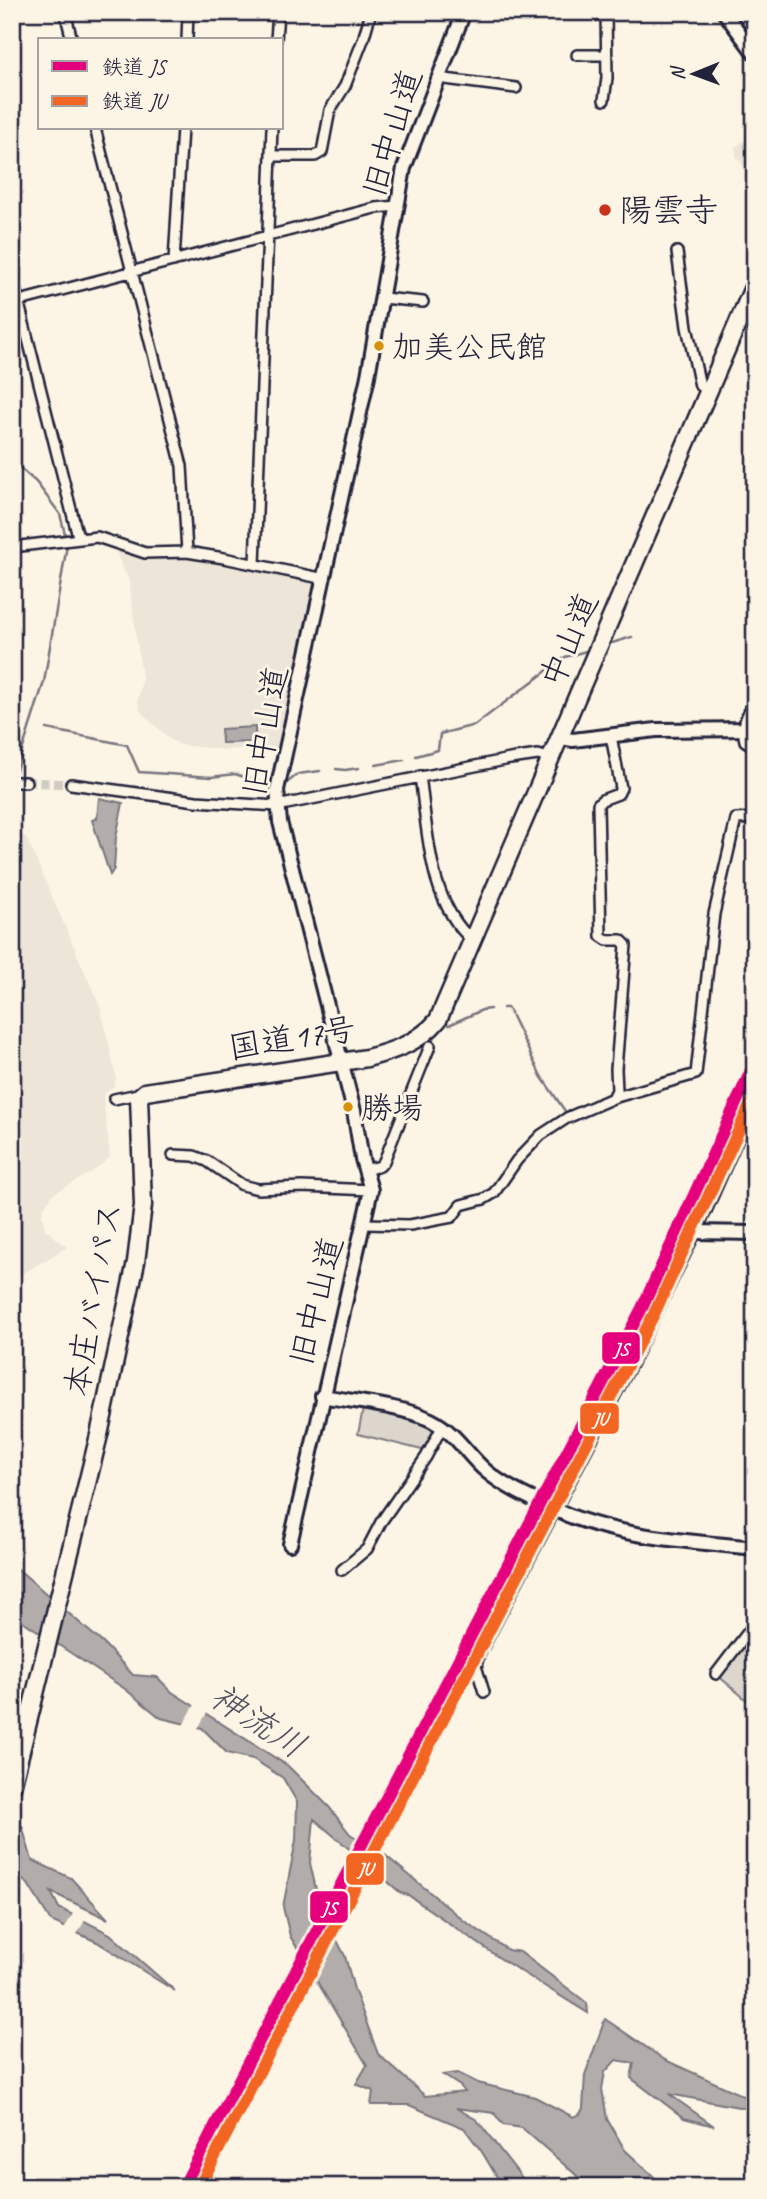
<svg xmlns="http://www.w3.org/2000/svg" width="767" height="2199" font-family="Caveat,'Klee One',sans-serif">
<rect width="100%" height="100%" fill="#fcf5e5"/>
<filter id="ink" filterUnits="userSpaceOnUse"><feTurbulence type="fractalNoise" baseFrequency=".0143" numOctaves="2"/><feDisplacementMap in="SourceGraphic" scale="14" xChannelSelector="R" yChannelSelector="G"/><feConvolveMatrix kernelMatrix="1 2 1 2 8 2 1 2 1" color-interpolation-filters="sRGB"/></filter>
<g filter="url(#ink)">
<!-- built -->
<path fill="#ece5d8" d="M 755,133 L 755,183 L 736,156 L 735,147 Z
M 113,546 L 165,558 L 185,556 L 256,567 L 315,580 L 278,747 L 226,750 L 181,745 L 171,740 L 147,718 L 140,710 L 138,701 L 142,678 L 129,581 Z
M 12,836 L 26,837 L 101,1009 L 116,1077 L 114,1086 L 103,1096 L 110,1157 L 92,1172 L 53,1194 L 44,1207 L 42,1214 L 45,1229 L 67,1247 L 12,1280 Z"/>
<!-- green -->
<path fill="#dcd6cc" stroke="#7f7c84" stroke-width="2" d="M 363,1409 L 425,1421 L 437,1431 L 426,1451 L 358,1434 Z
M 755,1623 L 755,1707 L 716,1674 Z"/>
<!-- water -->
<path fill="#b2adab" stroke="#78757e" stroke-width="2" d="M 255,727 L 255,742 L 222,743 L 221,729 Z
M 99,798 L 123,803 L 116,837 L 114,869 L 110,875 L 92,820 L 97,818 Z
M 12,1564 L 104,1644 L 133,1675 L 157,1677 L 172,1692 L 288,1766 L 329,1807 L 350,1834 L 385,1855 L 463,1920 L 508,1950 L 520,1952 L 587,2003 L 588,2013 L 501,1959 L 408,1895 L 401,1893 L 314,1819 L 310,1863 L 320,1907 L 345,1956 L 354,1989 L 378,2054 L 425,2096 L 465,2092 L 460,2086 L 443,2075 L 458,2073 L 478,2083 L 535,2097 L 573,2117 L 580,2114 L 583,2108 L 585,2075 L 605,2019 L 665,2060 L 755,2101 L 755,2110 L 669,2094 L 714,2126 L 684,2118 L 631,2078 L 634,2063 L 616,2060 L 605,2072 L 602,2089 L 607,2119 L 625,2150 L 665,2187 L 590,2187 L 522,2128 L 503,2125 L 494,2113 L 456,2108 L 477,2120 L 529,2187 L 503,2187 L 482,2152 L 464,2128 L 409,2105 L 371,2105 L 373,2091 L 356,2084 L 367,2065 L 290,1936 L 283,1907 L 296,1840 L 297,1802 L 283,1778 L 253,1759 L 227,1753 L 202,1728 L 161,1718 L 125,1689 L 15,1616 L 12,1614 Z
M 12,1825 L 22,1826 L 32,1860 L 71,1878 L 108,1919 L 51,1892 L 59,1908 L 110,1934 L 175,1991 L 97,1942 L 51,1921 L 28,1884 L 12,1872 Z"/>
<!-- pier -->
<path fill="#fcf5e5" d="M 196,1703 L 208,1711 L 197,1730 L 182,1727 Z
M 323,1906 L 331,1920 L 305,1969 L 297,1956 Z
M 74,1912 L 86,1918 L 76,1936 L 63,1931 Z"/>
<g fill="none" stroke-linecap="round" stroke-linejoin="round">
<!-- stream -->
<path stroke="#78757e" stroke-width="2.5" d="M 12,461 L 36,482 L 60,514 L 66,538
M 612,643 L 632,637
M 47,729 L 127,745 L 139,772 L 211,777 L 235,774 L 268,785
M 416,756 L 438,750 L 440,734 L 475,725 L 565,657 L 586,651
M 376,765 L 404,760
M 336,769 L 345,770 L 359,768
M 15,773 L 44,682 L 67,545
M 283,786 L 298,774 L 320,771
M 503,1008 L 508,1008 L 541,1076 L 565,1111
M 449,1025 L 482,1010 L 490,1009
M 493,2187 L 499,2178"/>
<!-- street-tunnel -->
<path stroke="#d0cbc3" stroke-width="9" stroke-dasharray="9 4.5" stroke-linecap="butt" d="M 26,782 L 71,784"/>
<defs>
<path id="street" d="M 65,12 L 72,40
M 187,40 L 188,12
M 276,40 L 278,12
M 577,55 L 606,55
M 437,78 L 516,88
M 604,100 L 607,78 L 606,12
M 95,128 L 182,466 L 187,552
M 271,156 L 315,156 L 322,152 L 330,110 L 345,86 L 363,40 L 371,12
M 677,252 L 687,327 L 700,386 L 709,391
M 174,261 L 182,128
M 12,276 L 77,533 L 81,538
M 383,298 L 423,302
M 12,303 L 375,208 L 397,206
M 12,547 L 97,537 L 145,553 L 187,552 L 224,558 L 325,579
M 255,564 L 272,128
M 755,700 C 747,715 741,725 745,741 L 755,747
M 420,776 C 428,831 428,902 473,941
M 12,782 L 26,782
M 71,784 L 196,801 L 277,806 L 510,759 L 538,755 L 552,759
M 613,1098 L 696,1074 L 714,914 L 736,819 L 755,818
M 114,1099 L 143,1093
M 173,1155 L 194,1156 L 207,1161 L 242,1185 L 258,1189 L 302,1187 L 371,1190
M 365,1170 L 380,1166 L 384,1161 L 430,1046
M 364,1224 L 410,1225 L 452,1217 L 461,1205 L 484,1199 L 494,1193 L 517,1160 L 541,1135 L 567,1118 L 613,1098 L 617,1090 L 616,1069 L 626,945 L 621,940 L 607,940 L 601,936 L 598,804 L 602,800 L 618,794 L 621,788 L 611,736
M 342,1570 L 367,1549 L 381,1522 L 426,1457 L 442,1427
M 716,1674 L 755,1623
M 484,1692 L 476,1666 L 479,1655 L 632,1363 L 706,1211 L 755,1100"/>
<path id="secondary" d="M 724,12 L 755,54
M 560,738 L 573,740 L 656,730 L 755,729
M 695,1232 L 755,1233
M 322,1396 C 354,1402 403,1406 431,1420 C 458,1434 465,1453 486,1471 C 506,1488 532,1499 556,1510 C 617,1538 689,1541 755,1548
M 290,1544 L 371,1190 L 362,1159 L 354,1111 L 280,822 L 277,790 L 368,376 L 404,168 L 464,12"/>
<path id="highway" d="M 12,1787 L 99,1435 L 136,1262 L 143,1205 L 139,1097 L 145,1092 L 367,1058 C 394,1051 420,1042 438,1020 L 755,283"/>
</defs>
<!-- street casing -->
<use href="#street" stroke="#22223b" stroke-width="14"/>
<!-- secondary casing -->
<use href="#secondary" stroke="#22223b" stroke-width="18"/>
<!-- highway casing -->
<use href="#highway" stroke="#22223b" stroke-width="21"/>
<!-- street -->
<use href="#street" stroke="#fcf5e5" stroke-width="9"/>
<!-- secondary -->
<use href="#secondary" stroke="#fcf5e5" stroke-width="12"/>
<!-- highway -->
<use href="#highway" stroke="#fcf5e5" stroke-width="16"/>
<defs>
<path id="rail-1" d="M 183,2187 L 642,1308 L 755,1062"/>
<path id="rail-2" d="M 199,2187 L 654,1314 L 755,1095"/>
</defs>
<!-- rail-1 casing -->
<use href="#rail-1" stroke="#fcf5e5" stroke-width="18"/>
<!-- rail-2 casing -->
<use href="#rail-2" stroke="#fcf5e5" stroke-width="18"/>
<!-- rail-1 -->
<use href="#rail-1" stroke="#e5007d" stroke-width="12"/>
<!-- rail-2 -->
<use href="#rail-2" stroke="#f26522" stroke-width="12"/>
</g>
</g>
<!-- markers -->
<circle fill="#c8321e" stroke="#fcf5e5" stroke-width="2.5" cx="605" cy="210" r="7"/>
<g fill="#d79209" stroke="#fcf5e5" stroke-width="2.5">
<circle cx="379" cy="346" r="6"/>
<circle cx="348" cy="1107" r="6"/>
</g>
<g text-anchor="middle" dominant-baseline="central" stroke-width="6" stroke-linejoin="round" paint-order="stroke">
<!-- bus labels -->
<g font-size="31" fill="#22223b" stroke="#fcf5e5" text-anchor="start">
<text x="392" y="346">加美公民館</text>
<text x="361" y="1107">勝場</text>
</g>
<!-- street labels -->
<g font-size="33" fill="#22223b" stroke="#fcf5e5">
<text transform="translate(392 133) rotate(-73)">旧中山道</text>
<text transform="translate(569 640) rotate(-67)">中山道</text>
<text transform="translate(265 731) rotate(-80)">旧中山道</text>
<text transform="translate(292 1038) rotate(-9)">国道17号</text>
<text transform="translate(93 1299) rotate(-80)">本庄バイパス</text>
<text transform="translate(316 1301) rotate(-76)">旧中山道</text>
</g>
<!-- poi labels -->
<g font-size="33" fill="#22223b" stroke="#fcf5e5" text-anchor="start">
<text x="619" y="210">陽雲寺</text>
</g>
<!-- water labels -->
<g font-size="35" font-style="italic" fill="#545362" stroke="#fcf5e5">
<text transform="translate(258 1721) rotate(33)">神流川</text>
</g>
</g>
<g stroke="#fcf5e5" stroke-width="2.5">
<rect x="601" y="1331" width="40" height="34" rx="7" fill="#e5007d"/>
<rect x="579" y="1402" width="41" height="33" rx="7" fill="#f26522"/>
<rect x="345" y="1852" width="40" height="34" rx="7" fill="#f26522"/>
<rect x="309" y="1890" width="40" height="34" rx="7" fill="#e5007d"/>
</g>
<g font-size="19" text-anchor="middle" font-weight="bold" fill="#fff">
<text x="621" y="1355">JS</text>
<text x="600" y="1425">JU</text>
<text x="365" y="1875">JU</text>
<text x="329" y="1914">JS</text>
</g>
<!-- margin -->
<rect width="767" height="2199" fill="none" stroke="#fcf5e5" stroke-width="42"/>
<rect x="21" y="21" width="725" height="2157" fill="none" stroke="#22223b" stroke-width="2.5" filter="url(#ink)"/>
<!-- legend -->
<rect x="38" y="38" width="245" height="91" fill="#fcf5e5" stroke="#a5a1a1" stroke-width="2"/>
<rect x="52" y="61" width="35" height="10" fill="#e5007d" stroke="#a5a1a1" stroke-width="2"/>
<text x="102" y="74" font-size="21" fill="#22223b">鉄道 JS</text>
<rect x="52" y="96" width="35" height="10" fill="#f26522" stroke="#a5a1a1" stroke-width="2"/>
<text x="102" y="108" font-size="21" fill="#22223b">鉄道 JU</text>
<!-- north arrow -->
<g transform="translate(694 74) rotate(269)" stroke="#fcf5e5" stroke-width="5" paint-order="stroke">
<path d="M0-5L12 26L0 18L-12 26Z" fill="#22223b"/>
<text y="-10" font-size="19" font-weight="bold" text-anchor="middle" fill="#22223b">N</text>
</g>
</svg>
